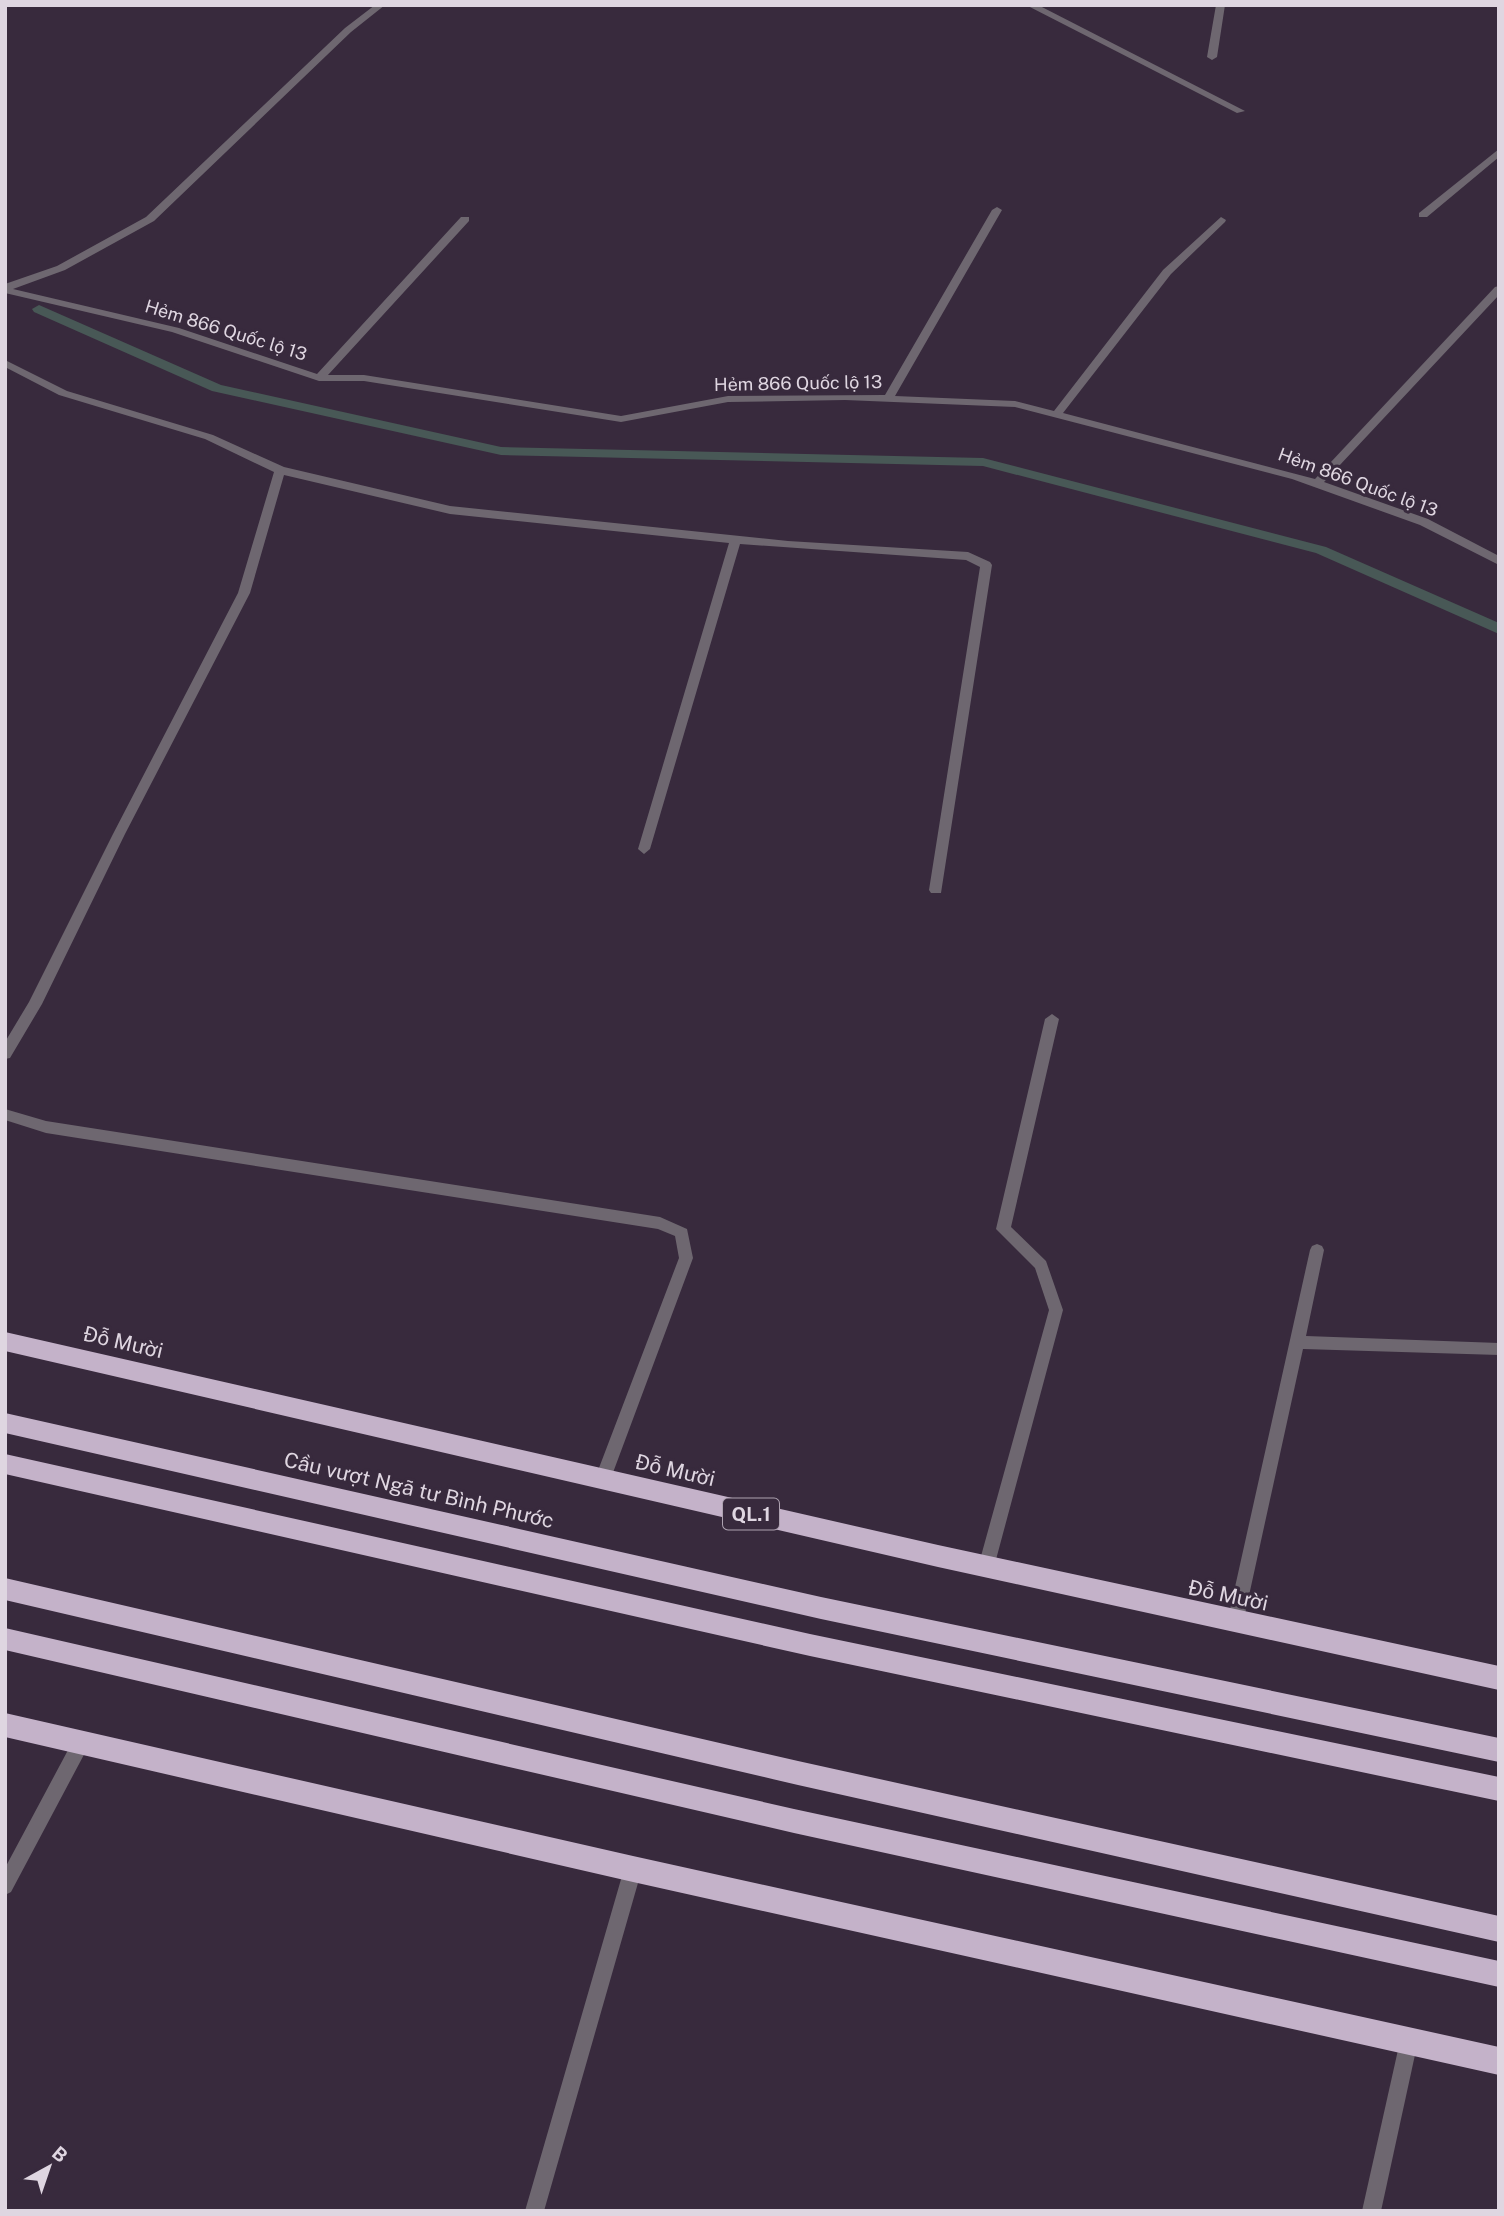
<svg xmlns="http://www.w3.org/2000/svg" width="1504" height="2216" font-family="'Public Sans',sans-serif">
<rect width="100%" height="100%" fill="#382a3d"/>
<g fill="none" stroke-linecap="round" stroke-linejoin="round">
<!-- stream -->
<path fill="#485856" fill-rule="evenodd" d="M 39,305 L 221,385 L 501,447 L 983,458 L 1326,547 L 1499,623 L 1499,634 L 1316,553 L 983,466 L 501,455 L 212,391 L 34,312 L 32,309 Z"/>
<!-- lane -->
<path fill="#6e6770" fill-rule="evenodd" d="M 1409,2032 L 1415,2035 L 1418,2041 L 1381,2211 L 1362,2211 L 1400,2041 L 1403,2035 Z"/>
<!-- street -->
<path fill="#6e6770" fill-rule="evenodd" d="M 375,5 L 385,5 L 351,32 L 154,221 L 65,270 L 13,289 L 179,328 L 317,374 L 461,217 L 469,217 L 469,221 L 328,375 L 364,375 L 621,416 L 728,396 L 885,395 L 992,210 L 997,207 L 1002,210 L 895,396 L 1015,401 L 1054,411 L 1163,270 L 1221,217 L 1226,220 L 1225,222 L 1171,274 L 1063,413 L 1315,479 L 1495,287 L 1499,286 L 1499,295 L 1324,482 L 1428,519 L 1499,556 L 1499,565 L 1420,525 L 1292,479 L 1015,407 L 845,400 L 728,402 L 621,422 L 364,381 L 319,381 L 172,332 L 5,293 L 5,284 L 57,266 L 146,217 L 345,28 Z
M 1026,5 L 1038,5 L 1245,111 L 1237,113 Z
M 1216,5 L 1225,5 L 1217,57 L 1212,60 L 1207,57 Z
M 1499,149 L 1499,157 L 1427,217 L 1419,217 L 1419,213 Z
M 5,360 L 67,391 L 213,435 L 284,467 L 450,506 L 788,541 L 968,552 L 990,562 L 992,565 L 941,893 L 931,893 L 929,890 L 980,567 L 966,560 L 740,544 L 650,849 L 644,854 L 638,849 L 729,543 L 450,514 L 284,475 L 250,593 L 125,834 L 42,1004 L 10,1058 L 5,1059 L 5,1042 L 29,1002 L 113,834 L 238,593 L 274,472 L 205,439 L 59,395 L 5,367 Z
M 1052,1014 L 1059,1019 L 1011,1227 L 1046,1261 L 1063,1310 L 994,1567 L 992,1572 L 986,1574 L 980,1572 L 978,1567 L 1049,1310 L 1035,1268 L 996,1229 L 1045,1019 Z
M 5,1109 L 46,1121 L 660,1217 L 687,1229 L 693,1258 L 608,1486 L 602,1488 L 596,1486 L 594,1481 L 679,1258 L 675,1236 L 658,1229 L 46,1133 L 5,1120 Z
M 1317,1244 L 1322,1246 L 1324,1250 L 1306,1336 L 1499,1343 L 1499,1355 L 1303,1349 L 1243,1623 L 1241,1628 L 1235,1630 L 1229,1628 L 1227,1623 L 1310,1250 L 1312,1246 Z
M 81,1735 L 87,1737 L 89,1743 L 87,1749 L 11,1892 L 5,1895 L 5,1868 L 75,1737 Z
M 633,1860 L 639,1863 L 642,1869 L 544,2211 L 525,2211 L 624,1869 L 627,1863 Z"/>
<!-- highway -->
<path fill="#c4b2c9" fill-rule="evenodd" d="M 5,1332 L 938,1545 L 1499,1666 L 1499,1690 L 938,1567 L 5,1351 Z
M 5,1413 L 821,1597 L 1499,1738 L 1499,1762 L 821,1619 L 5,1433 Z
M 5,1454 L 810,1634 L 1499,1777 L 1499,1801 L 810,1656 L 5,1474 Z
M 5,1578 L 798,1761 L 1499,1916 L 1499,1942 L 798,1785 L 5,1600 Z
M 5,1628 L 794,1809 L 1499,1961 L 1499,1987 L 794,1833 L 5,1650 Z
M 5,1713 L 633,1856 L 1499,2047 L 1499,2075 L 633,1882 L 5,1737 Z"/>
</g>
<g text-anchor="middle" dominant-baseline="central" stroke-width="6" stroke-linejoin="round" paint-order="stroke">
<!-- far-street labels -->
<g font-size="18" fill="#dfd6e1" stroke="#382a3d">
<text transform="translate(226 330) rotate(17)">Hẻm 866 Quốc lộ 13</text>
<text transform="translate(798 383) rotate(-1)">Hẻm 866 Quốc lộ 13</text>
<text transform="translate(1358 482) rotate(20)">Hẻm 866 Quốc lộ 13</text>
</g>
<!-- shield labels -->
<rect fill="#382a3d" stroke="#ada2b0" stroke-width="2" x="723" y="1498.5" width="56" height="31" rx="5"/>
<g font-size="19" font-weight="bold" fill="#dfd6e1">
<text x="751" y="1514">QL.1</text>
</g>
<!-- street labels -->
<g font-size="21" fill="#dfd6e1" stroke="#382a3d">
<text transform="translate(123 1342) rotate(13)">Đỗ Mười</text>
<text transform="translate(675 1470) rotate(13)">Đỗ Mười</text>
<text transform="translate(419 1490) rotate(13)">Cầu vượt Ngã tư Bình Phước</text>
<text transform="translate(1228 1595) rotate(12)">Đỗ Mười</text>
</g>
</g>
<!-- border -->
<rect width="1504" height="2216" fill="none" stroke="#dfd6e1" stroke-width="14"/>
<!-- north arrow -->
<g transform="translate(49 2167) rotate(40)" stroke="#382a3d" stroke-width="5" paint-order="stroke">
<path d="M0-5L12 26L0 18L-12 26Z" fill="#dfd6e1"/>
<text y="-10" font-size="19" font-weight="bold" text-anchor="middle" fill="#dfd6e1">B</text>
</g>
</svg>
